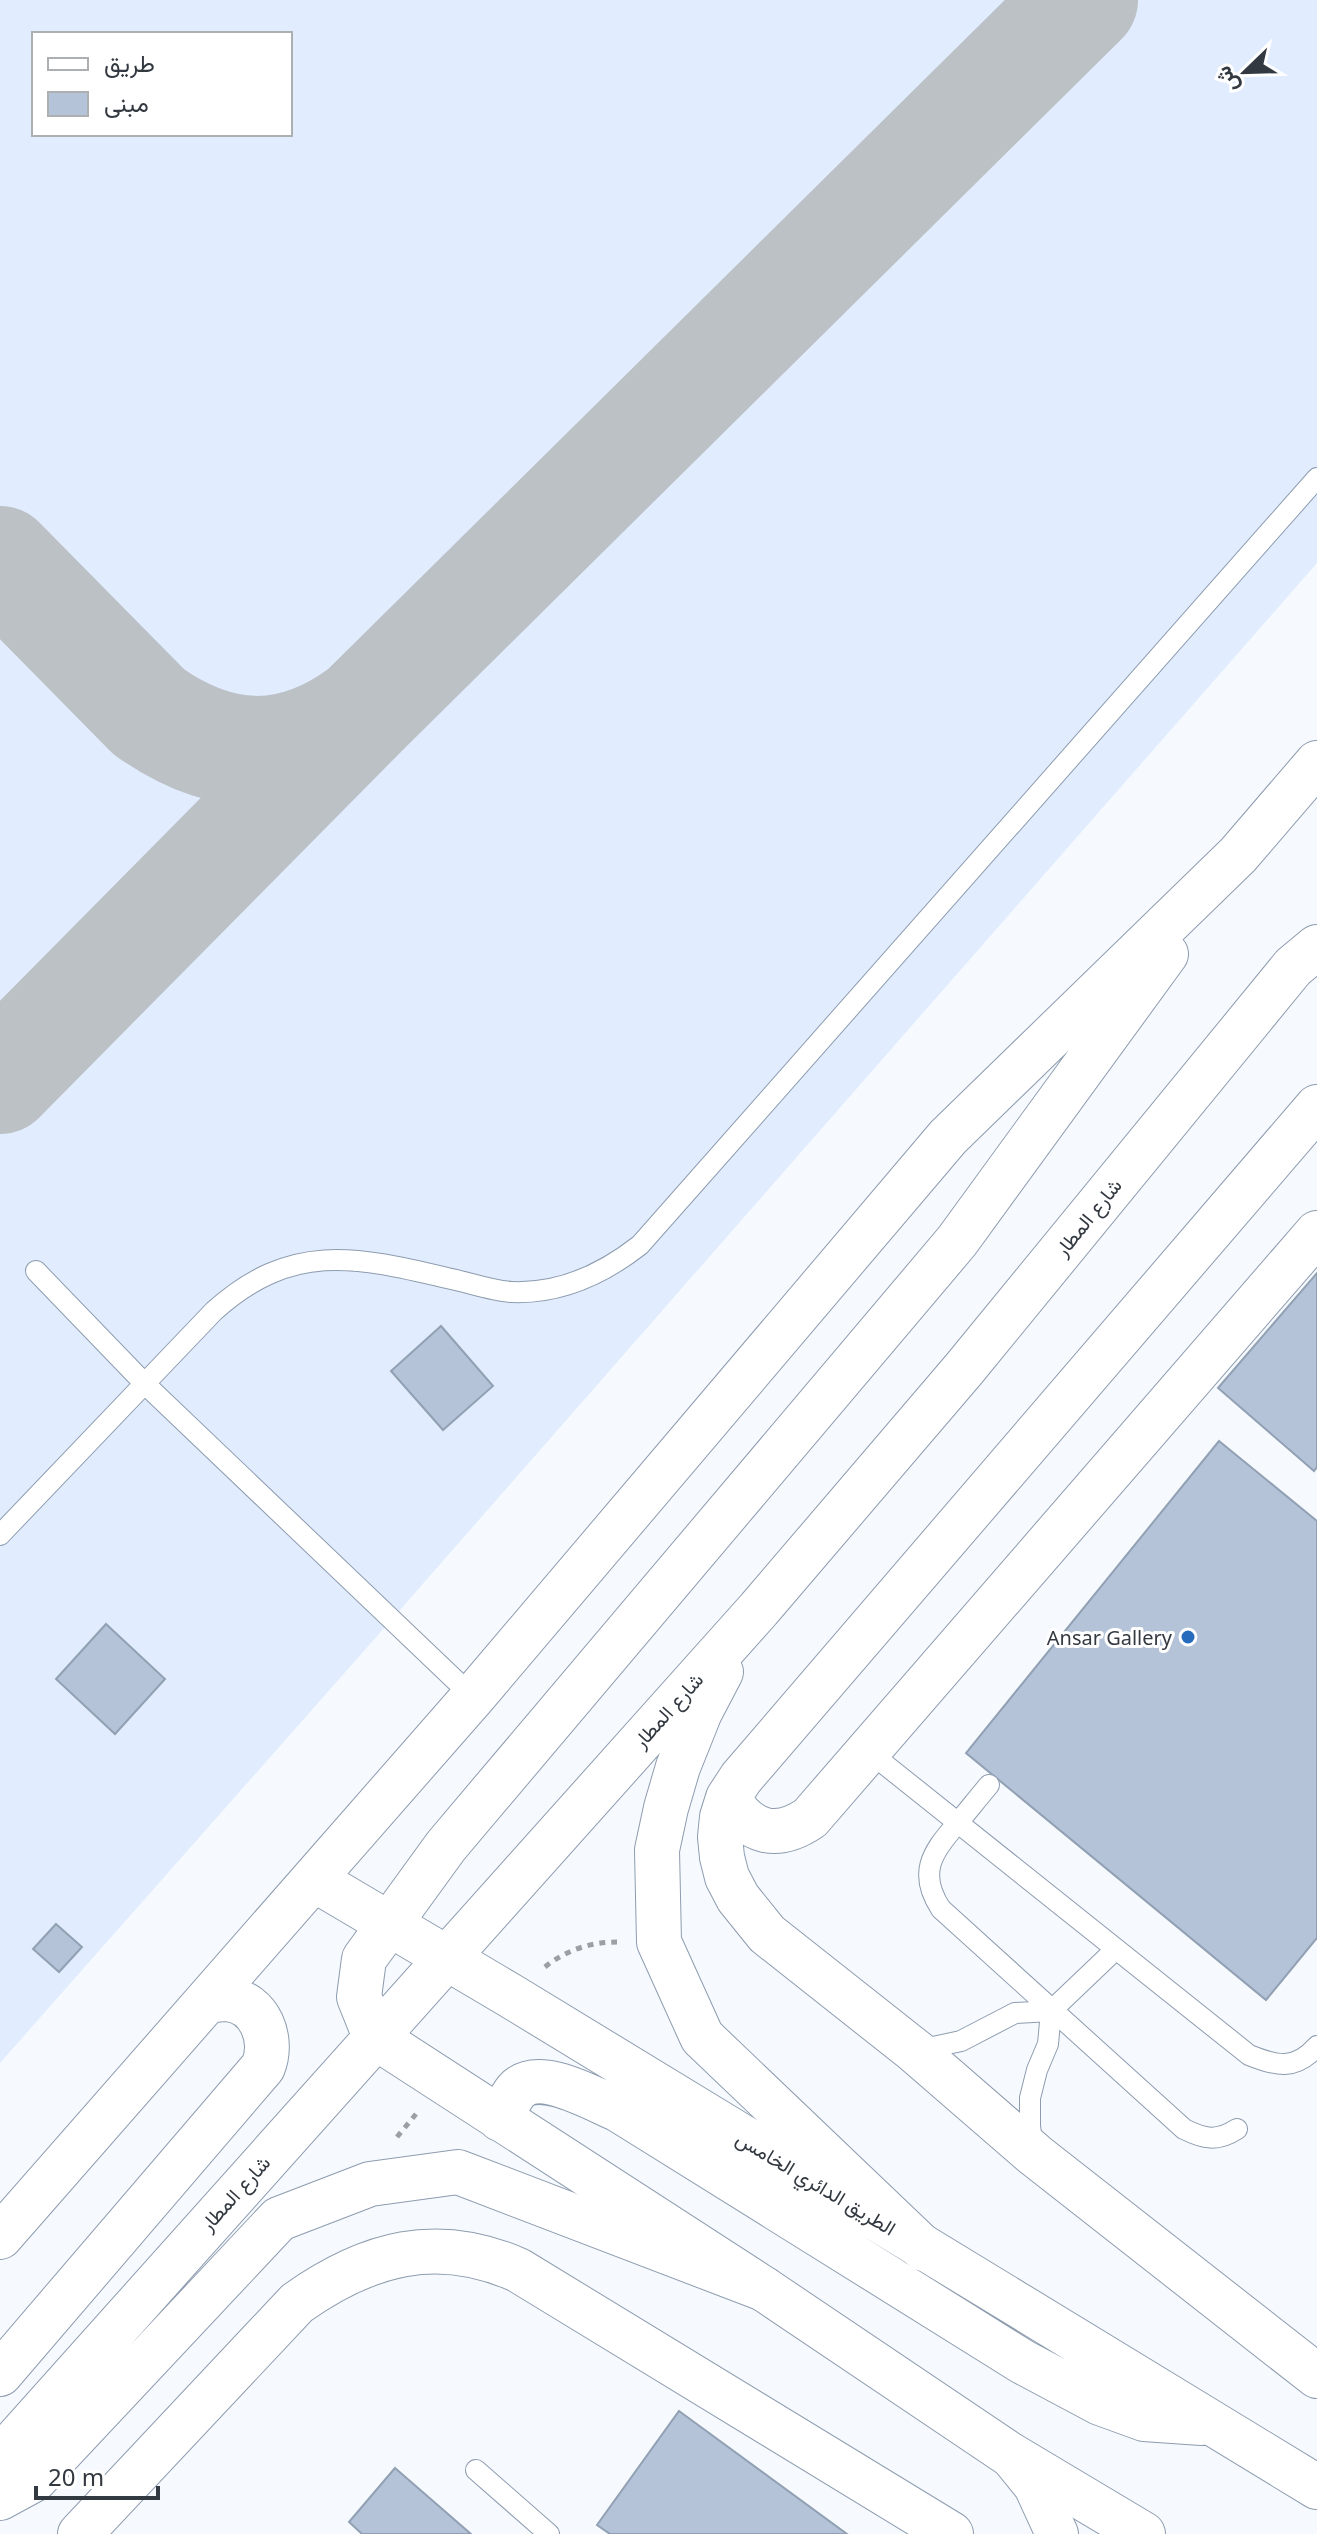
<svg xmlns="http://www.w3.org/2000/svg" width="1317" height="2534" font-family="'Noto Sans',Vazirmatn,sans-serif">
<rect width="100%" height="100%" fill="#f6fafe"/>
<!-- built -->
<path fill="#e1edfe" fill-rule="evenodd" d="M 0,0 L 1317,0 L 1317,563 L 393,1618 L 0,2063 ZM 34,34 L 290,34 L 290,134 L 34,134 Z"/>
<g fill="none" stroke-linecap="round" stroke-linejoin="round">
<!-- taxiway -->
<path stroke="#bcc1c6" stroke-width="110" d="M 0,561 L 149,712 C 221,763 292,765 364,711
M 0,1079 L 366,709 L 1083,0"/>
</g>
<!-- building -->
<path fill="#b4c3d8" stroke="#91a0b3" stroke-width="2" d="M 1317,1273 L 1317,1467 L 1314,1471 L 1218,1388 Z
M 441,1326 L 493,1386 L 443,1430 L 391,1371 Z
M 1219,1441 L 1317,1521 L 1317,1938 L 1266,2000 L 966,1753 Z
M 106,1624 L 165,1679 L 115,1734 L 56,1679 Z
M 56,1924 L 82,1947 L 59,1972 L 33,1949 Z
M 679,2411 L 847,2534 L 610,2534 L 597,2525 Z
M 395,2468 L 471,2534 L 362,2534 L 349,2522 Z"/>
<g fill="none" stroke-linecap="round" stroke-linejoin="round">
<defs>
<path id="service" d="M 36,1271 L 145,1384 L 473,1697
M 0,1535 L 214,1311 C 291,1242 354,1256 447,1278 C 468,1282 491,1291 512,1292 C 561,1294 603,1274 640,1245 L 1317,478
M 868,1751 L 1249,2055 C 1276,2066 1295,2071 1317,2046
M 989,1785 C 978,1798 967,1812 956,1825 C 931,1853 918,1874 941,1909 L 1184,2129 C 1204,2139 1217,2142 1237,2129
M 919,2050 L 961,2041 L 1015,2013 L 1051,2011 L 1116,1949
M 1033,2148 L 1030,2126 L 1030,2098 L 1037,2070 L 1048,2044 L 1051,2011
M 476,2470 L 549,2534"/>
<path id="minor" d="M 1010,2455 L 1035,2486 L 1057,2534"/>
<path id="tertiary" d="M 1317,1107 L 741,1778 L 728,1798 L 722,1817 L 720,1837 L 722,1857 L 727,1877 L 738,1898 L 767,1934 L 915,2051 L 1035,2155 L 1317,2376
M 728,1798 C 749,1833 776,1841 810,1818 L 1317,1233
M 80,2534 L 297,2303 C 368,2253 437,2234 518,2270 L 951,2534"/>
<path id="primary" d="M 315,1880 L 511,1996 L 1317,2487
M 375,2037 L 764,2289 L 1009,2454 L 1143,2534
M 500,2119 C 505,2110 510,2098 516,2091 C 538,2066 595,2100 619,2110 L 1023,2362 L 1100,2403 L 1144,2419 L 1202,2423"/>
<path id="trunk" d="M 721,1672 L 700,1712 L 678,1767 L 666,1808 L 657,1850 L 659,1942 L 702,2037 L 924,2249
M 375,2037 L 359,1997 L 364,1959 L 446,1846 L 957,1241 L 1166,954
M 0,2237 L 473,1697 L 948,1137 L 1238,855 L 1317,763
M 0,2374 L 263,2067 C 274,2040 261,2002 227,1999 C 221,1999 214,2000 208,2001
M 0,2458 L 759,1609 L 964,1369 L 1293,967 L 1317,947
M 0,2498 L 35,2479 L 279,2219 L 370,2184 L 458,2172 L 764,2289"/>
</defs>
<!-- service casing -->
<use href="#service" stroke="#8d9caf" stroke-width="22"/>
<!-- minor casing -->
<use href="#minor" stroke="#8d9caf" stroke-width="44"/>
<!-- tertiary casing -->
<use href="#tertiary" stroke="#8d9caf" stroke-width="46"/>
<!-- primary casing -->
<use href="#primary" stroke="#8d9caf" stroke-width="46"/>
<!-- trunk casing -->
<use href="#trunk" stroke="#8d9caf" stroke-width="46"/>
<!-- path -->
<path stroke="#9ba0a5" stroke-width="5" stroke-dasharray="6 6" stroke-linecap="butt" d="M 545,1967 C 566,1950 591,1942 617,1942
M 397,2137 L 416,2114"/>
<!-- service -->
<use href="#service" stroke="#fff" stroke-width="20"/>
<!-- minor -->
<use href="#minor" stroke="#fff" stroke-width="42"/>
<!-- tertiary -->
<use href="#tertiary" stroke="#fff" stroke-width="44"/>
<!-- primary -->
<use href="#primary" stroke="#fff" stroke-width="44"/>
<!-- trunk -->
<use href="#trunk" stroke="#fff" stroke-width="44"/>
</g>
<!-- markers -->
<circle fill="#276bbc" stroke="#fff" stroke-width="3" cx="1188" cy="1637" r="8"/>
<g text-anchor="middle" dominant-baseline="central" stroke-width="6" stroke-linejoin="round" paint-order="stroke">
<!-- street labels -->
<g font-size="20" fill="#333941" stroke="#fff">
<text transform="translate(1088 1217) rotate(-51)">شارع المطار</text>
<text transform="translate(668 1710) rotate(-48)">شارع المطار</text>
<text transform="translate(816 2183) rotate(31)">الطريق الدائري الخامس</text>
<text transform="translate(235 2193) rotate(-48)">شارع المطار</text>
</g>
<!-- poi labels -->
<g font-size="20" fill="#333941" stroke="#fff" text-anchor="end">
<text x="1172" y="1637">Ansar Gallery</text>
</g>
</g>
<!-- legend -->
<rect x="32" y="32" width="260" height="104" fill="#ffffff" stroke="#adb0b3" stroke-width="2"/>
<rect x="48" y="58" width="40" height="12" fill="#ffffff" stroke="#adb0b3" stroke-width="2"/>
<text x="104" y="72" font-size="24" fill="#333941">طريق</text>
<rect x="48" y="92" width="40" height="24" fill="#b4c3d8" stroke="#adb0b3" stroke-width="2"/>
<text x="104" y="112" font-size="24" fill="#333941">مبنى</text>
<!-- north arrow -->
<g transform="translate(1245 72) rotate(247)" stroke="#ffffff" stroke-width="6" paint-order="stroke">
<path d="M0-6L14 30L0 20L-14 30Z" fill="#333941"/>
<text y="-12" font-size="22" font-weight="bold" text-anchor="middle" fill="#333941">ش</text>
</g>
<!-- scale -->
<path d="M36 2486v12h122v-12" fill="none" stroke="#333941" stroke-width="4"/>
<text x="48" y="2486" font-size="24" fill="#333941" stroke="#ffffff" stroke-width="6" paint-order="stroke">20 m</text>
</svg>
